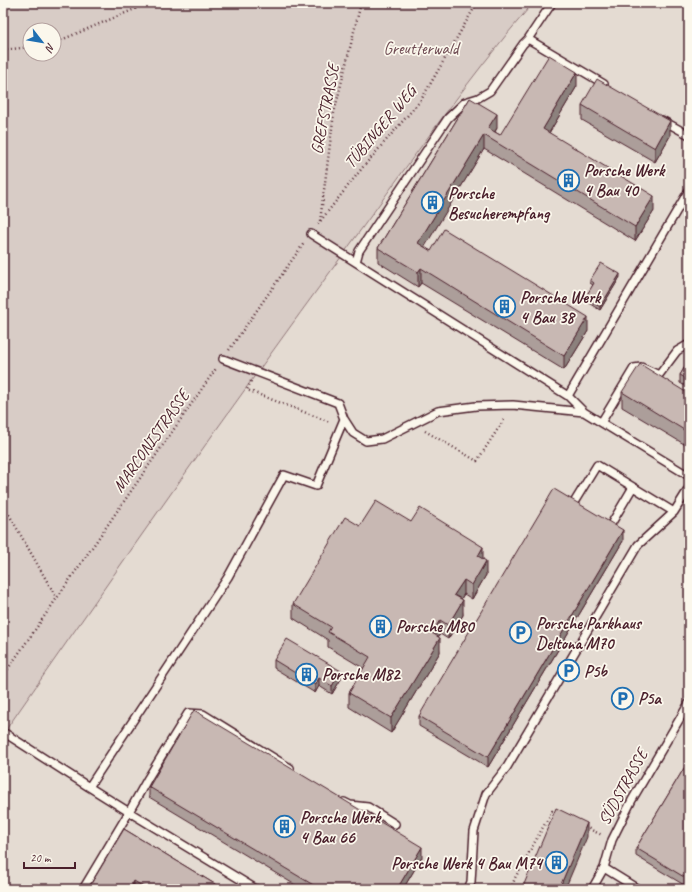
<svg xmlns="http://www.w3.org/2000/svg" width="692" height="892" font-family="Caveat,sans-serif">
<rect width="100%" height="100%" fill="#f0eae0"/>
<filter id="ink" filterUnits="userSpaceOnUse"><feTurbulence type="fractalNoise" baseFrequency=".025" numOctaves="2"/><feDisplacementMap in="SourceGraphic" scale="8" xChannelSelector="R" yChannelSelector="G"/><feConvolveMatrix kernelMatrix="1 2 1 2 8 2 1 2 1" color-interpolation-filters="sRGB"/></filter>
<g filter="url(#ink)">
<!-- built -->
<path fill="#e4dbd2" d="M 533,3 L 689,3 L 689,889 L 3,889 L 3,734 L 124,558 L 311,298 L 480,67 Z"/>
<!-- green -->
<path fill="#d8ccc6" stroke="#917678" fill-rule="evenodd" d="M 3,3 L 533,3 C 465,82 406,168 344,253 C 228,411 115,572 3,734 ZM 30,30 L 54,30 L 54,54 L 30,54 Z"/>
<g fill="none" stroke-linecap="round" stroke-linejoin="round">
<defs>
<path id="lane" d="M 528,39 L 604,84
M 662,120 L 689,135
M 311,234 L 568,396 L 584,412
M 356,262 L 359,251 L 448,118 L 465,102 L 478,98 L 490,91 L 523,44 L 528,39 L 552,3
M 223,359 L 338,403 L 344,419 L 316,486 L 284,475 L 228,577 L 89,787 L 129,812 L 148,778 L 188,713 L 203,714 L 290,768
M 568,396 L 689,190
M 344,419 L 353,433 L 366,441 L 382,439 L 438,411 L 476,406 L 513,405 L 584,412 L 689,476
M 602,421 L 634,368 L 641,367 L 659,375 L 677,351 L 689,344
M 570,509 L 597,465 L 674,512
M 607,531 L 633,487
M 3,732 L 89,787
M 344,802 L 350,805 L 368,807 L 395,824
M 604,868 L 638,889
M 83,889 L 129,812 L 256,889
M 468,889 L 471,882 L 474,831 L 486,794 L 507,767 L 638,545 L 674,512 L 689,488
M 592,889 L 604,868 L 612,840 L 632,800 L 689,703"/>
</defs>
<!-- lane casing -->
<use href="#lane" stroke="#4a1f2b" stroke-width="10"/>
<!-- path -->
<path stroke="#4a1f2b" stroke-width="2.5" stroke-dasharray="1 3" stroke-linecap="butt" d="M 54,43 L 142,6 L 146,3
M 3,50 L 30,47
M 320,221 L 334,113 L 361,3
M 318,224 L 363,167 L 421,100 L 477,3
M 229,350 L 304,243
M 251,381 L 247,390 L 330,422
M 425,431 L 477,461 L 505,418
M 3,504 L 56,597
M 3,676 L 217,367
M 585,827 L 602,835
M 511,889 L 515,878 L 552,811 L 557,813"/>
<!-- lane -->
<use href="#lane" stroke="#fbf7ec" stroke-width="7"/>
</g>
<!-- wall -->
<path fill="#ac9e9a" stroke="#4a1f2b" d="M 577,86 L 549,133 L 654,211 L 635,241 L 484,149 L 424,247 L 431,251 L 588,331 L 564,370 L 421,283 L 418,287 L 378,262 L 378,248 L 470,98 L 497,128 L 495,132 L 500,135 Z
M 582,105 L 670,136 L 655,162 L 582,120 Z
M 620,277 L 600,310 L 585,301 L 585,298 L 593,285 L 590,283 L 590,280 Z
M 689,360 L 689,388 L 680,383 L 680,375 Z
M 622,392 L 689,394 L 689,447 L 622,407 Z
M 411,522 L 483,559 L 486,575 L 472,599 L 464,594 L 461,599 L 463,615 L 448,639 L 440,634 L 438,637 L 440,652 L 391,733 L 349,707 L 349,693 L 363,668 L 328,647 L 328,640 L 293,618 L 293,604 L 360,526 Z
M 623,541 L 488,767 L 419,726 L 419,716 Z
M 274,660 L 341,679 L 332,694 L 319,686 L 315,693 L 274,668 Z
M 689,760 L 689,888 L 636,856 L 636,848 Z
M 149,787 L 422,857 L 403,889 L 302,889 L 149,797 Z
M 124,829 L 223,889 L 88,889 Z"/>
<!-- shaded-wall -->
<path fill="#8c817d" stroke="#4a1f2b" d="M 577,72 L 577,86 L 543,143 L 543,129 Z
M 497,114 L 497,128 L 490,139 L 488,128 Z
M 670,121 L 670,136 L 655,162 L 655,148 Z
M 484,135 L 484,149 L 418,258 L 418,243 Z
M 654,196 L 654,211 L 635,241 L 635,227 Z
M 421,268 L 421,283 L 418,287 L 418,272 Z
M 620,274 L 620,277 L 600,310 L 600,307 Z
M 588,317 L 588,331 L 564,370 L 564,356 Z
M 623,530 L 623,541 L 488,767 L 488,757 Z
M 483,547 L 483,561 L 478,556 Z
M 486,561 L 486,575 L 472,599 L 472,585 Z
M 464,580 L 464,594 L 454,609 L 454,595 Z
M 463,600 L 463,615 L 448,639 L 448,625 Z
M 440,620 L 440,634 L 432,648 L 432,633 Z
M 440,638 L 440,652 L 391,733 L 391,718 Z
M 341,671 L 341,679 L 332,694 L 332,686 Z
M 319,678 L 319,686 L 315,693 L 315,685 Z
M 587,823 L 587,837 L 565,889 L 559,889 Z
M 422,847 L 422,857 L 403,889 L 397,889 Z
M 134,881 L 134,889 L 130,889 Z"/>
<!-- building -->
<path fill="#c8b8b3" stroke="#4a1f2b" d="M 549,55 L 577,72 L 543,129 L 654,196 L 635,227 L 484,135 L 418,243 L 431,251 L 444,229 L 588,317 L 564,356 L 421,268 L 418,272 L 378,248 L 470,98 L 497,114 L 488,128 L 500,135 Z
M 597,79 L 670,121 L 655,148 L 582,105 Z
M 601,263 L 620,274 L 600,307 L 585,298 L 594,283 L 590,280 Z
M 689,360 L 689,380 L 680,375 Z
M 640,364 L 689,394 L 689,433 L 622,392 Z
M 554,489 L 623,530 L 488,757 L 419,716 Z
M 376,501 L 411,522 L 420,508 L 483,547 L 478,556 L 486,561 L 472,585 L 464,580 L 454,595 L 463,600 L 448,625 L 440,620 L 432,633 L 440,638 L 391,718 L 349,693 L 370,657 L 328,632 L 331,627 L 293,604 L 345,517 L 360,526 Z
M 287,639 L 341,671 L 332,686 L 319,678 L 315,685 L 274,660 Z
M 194,710 L 422,847 L 397,889 L 320,889 L 149,787 Z
M 689,760 L 689,880 L 636,848 Z
M 556,808 L 587,823 L 559,889 L 522,889 Z
M 124,829 L 223,889 L 147,889 L 134,881 L 130,889 L 88,889 Z"/>
</g>
<!-- icons -->
<defs>
<symbol id="building-ring" viewBox="-11 -11 22 22"><circle r="9.5" fill="#fbf7ec" stroke="#1f6fb2" stroke-width="1.5"/><path d="M-4-6H4V6H1V3H-1V6H-4ZM-2.5-4.3h1.7v1.8h-1.7ZM.8-4.3h1.7v1.8H.8ZM-2.5-1h1.7V.8h-1.7ZM.8-1h1.7V.8H.8Z" fill="#1f6fb2"/></symbol>
<symbol id="parking-ring" viewBox="-11 -11 22 22"><circle r="9.5" fill="#fbf7ec" stroke="#1f6fb2" stroke-width="1.5"/><path d="M-3.5-5.5H1a3.5 3.5 0 0 1 0 7H-1V5.5H-3.5ZM-1-3.4V-.6H.8a1.4 1.4 0 0 0 0-2.8Z" fill="#1f6fb2"/></symbol>
</defs>
<g fill-rule="evenodd">
<use href="#building-ring" x="556" y="168" width="25" height="25"/>
<use href="#building-ring" x="420" y="190" width="25" height="25"/>
<use href="#building-ring" x="492" y="294" width="25" height="25"/>
<use href="#building-ring" x="368" y="614" width="25" height="25"/>
<use href="#parking-ring" x="508" y="620" width="25" height="25"/>
<use href="#parking-ring" x="556" y="658" width="25" height="25"/>
<use href="#building-ring" x="294" y="662" width="25" height="25"/>
<use href="#parking-ring" x="610" y="686" width="25" height="25"/>
<use href="#building-ring" x="272" y="814" width="25" height="25"/>
<use href="#building-ring" x="544" y="850" width="25" height="25"/>
</g>
<g text-anchor="middle" dominant-baseline="central" stroke-width="3.5" stroke-linejoin="round" paint-order="stroke">
<!-- park labels -->
<g font-size="17" fill="#6e4a52" stroke="#fbf7ec">
<text x="421" y="48">Greutterwald</text>
</g>
<!-- street labels -->
<g font-size="17" fill="#4a1f2b" stroke="#fbf7ec">
<text transform="translate(325 109) rotate(-79)">GREFSTRASSE</text>
<text transform="translate(380 127) rotate(-50)">TÜBINGER WEG</text>
<text transform="translate(151 441) rotate(-55)">MARCONISTRASSE</text>
<text transform="translate(623 787) rotate(-61)">SÜDSTRASSE</text>
</g>
<!-- poi labels -->
<g font-size="17" font-weight="bold" fill="#4a1f2b" stroke="#fbf7ec" text-anchor="start">
<text x="584" y="170">Porsche Werk<tspan x="584" dy="20">4 Bau 40</tspan></text>
<text x="448" y="193">Porsche<tspan x="448" dy="20">Besucherempfang</tspan></text>
<text x="520" y="297">Porsche Werk<tspan x="520" dy="20">4 Bau 38</tspan></text>
<text x="536" y="623">Porsche Parkhaus<tspan x="536" dy="20">Deltona M70</tspan></text>
<text x="396" y="626">Porsche M80</text>
<text x="584" y="671">P5b</text>
<text x="322" y="674">Porsche M82</text>
<text x="638" y="698">P5a</text>
<text x="300" y="817">Porsche Werk<tspan x="300" dy="20">4 Bau 66</tspan></text>
<text x="542" y="863" text-anchor="end">Porsche Werk 4 Bau M74</text>
</g>
</g>
<!-- margin -->
<rect width="692" height="892" fill="none" stroke="#fbf7ec" stroke-width="16"/>
<rect x="8" y="8" width="676" height="876" fill="none" stroke="#4a1f2b" stroke-width="1.5" filter="url(#ink)"/>
<!-- north arrow -->
<g transform="translate(42 42) rotate(121)"><circle r="19" fill="#fbf7ec" stroke="#b4a19f"/>
<path d="M0-3L7 15L0 10L-7 15Z" fill="#1f6fb2"/>
<text y="-6" font-size="11" font-weight="bold" text-anchor="middle" fill="#4a1f2b">N</text>
</g>
<!-- scale -->
<path d="M24 862v6h51v-6" fill="none" stroke="#4a1f2b" stroke-width="2"/>
<text x="30" y="862" font-size="12" fill="#4a1f2b" stroke="#fbf7ec" stroke-width="3" paint-order="stroke">20 m</text>
</svg>
